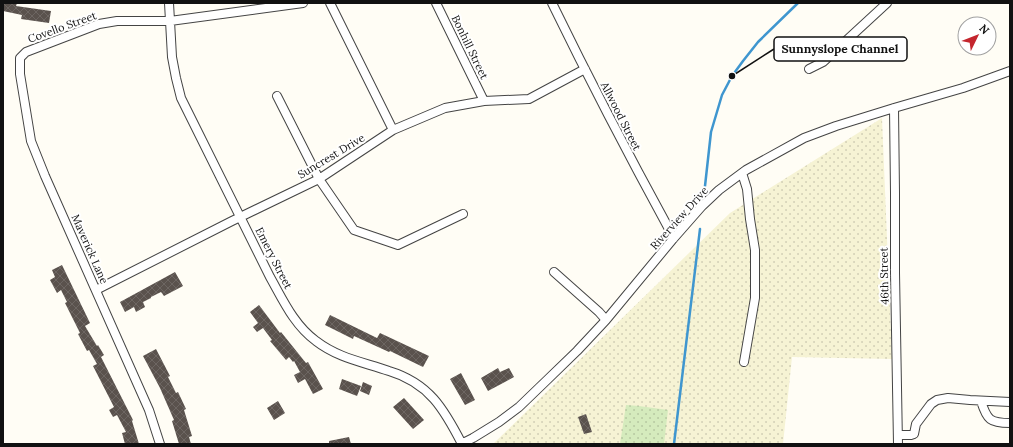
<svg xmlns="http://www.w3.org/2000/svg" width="1013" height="447" font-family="Lora,serif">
<defs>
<pattern id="farmland-dots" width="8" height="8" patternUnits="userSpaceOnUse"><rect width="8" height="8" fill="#f6f3d4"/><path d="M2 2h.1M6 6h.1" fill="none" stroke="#d2cfb5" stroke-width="1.8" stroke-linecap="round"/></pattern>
<pattern id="grass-dots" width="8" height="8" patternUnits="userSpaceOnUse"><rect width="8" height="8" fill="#d5ebbd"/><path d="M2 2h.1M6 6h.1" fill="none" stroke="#b6c8a1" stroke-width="1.8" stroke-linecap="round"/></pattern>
<pattern id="building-cross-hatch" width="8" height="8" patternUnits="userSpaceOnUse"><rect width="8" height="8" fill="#5a524d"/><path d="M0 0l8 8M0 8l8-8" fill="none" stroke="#6d6662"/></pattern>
</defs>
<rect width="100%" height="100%" fill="#fffdf5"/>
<!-- farmland -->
<path fill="url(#farmland-dots)" d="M 882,118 L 892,359 L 792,357 L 783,444 L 493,444 L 730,213 Z"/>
<!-- grass -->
<path fill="url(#grass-dots)" d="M 626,405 L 639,406 L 668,410 L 664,444 L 620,444 Z"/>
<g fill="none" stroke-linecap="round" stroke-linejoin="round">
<!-- stream -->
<path stroke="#3f96cf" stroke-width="2.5" d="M 705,186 L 711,132 L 722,95 L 732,76 L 743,61 L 758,42 L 798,3
M 674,444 L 700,229"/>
</g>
<!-- building -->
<path fill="url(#building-cross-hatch)" d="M 3,3 L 17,3 L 16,6 L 51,11 L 49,23 L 21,19 L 22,15 L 3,11 Z
M 62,265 L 90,323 L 85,326 L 97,346 L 98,345 L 104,355 L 101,357 L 133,420 L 132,421 L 139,444 L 125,444 L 122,433 L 126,432 L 117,415 L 113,417 L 109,410 L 114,407 L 93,366 L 97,364 L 89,350 L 87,351 L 78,334 L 80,333 L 65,303 L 67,302 L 61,290 L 57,293 L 50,280 L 55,277 L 52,270 Z
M 175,272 L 183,286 L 164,296 L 161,292 L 151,297 L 151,298 L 143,302 L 145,307 L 136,312 L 134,307 L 125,312 L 120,302 Z
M 259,305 L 280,333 L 281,332 L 306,363 L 308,362 L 323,389 L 313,394 L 305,379 L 298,383 L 294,375 L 300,372 L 294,361 L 293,362 L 289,357 L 286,360 L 270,341 L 272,340 L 263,328 L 257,332 L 253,327 L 258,323 L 250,312 Z
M 330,315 L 377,338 L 380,333 L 429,356 L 423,367 L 390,351 L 389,352 L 354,336 L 353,339 L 325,325 Z
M 156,349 L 170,376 L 168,377 L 176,393 L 178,392 L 186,409 L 184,410 L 192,436 L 189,437 L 191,444 L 179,444 L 172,421 L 174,420 L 160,388 L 143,356 Z
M 498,368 L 500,372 L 509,368 L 514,377 L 488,391 L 481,378 Z
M 461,373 L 475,400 L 465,405 L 450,379 Z
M 342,379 L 361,386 L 357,396 L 339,389 Z
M 363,382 L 372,386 L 369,395 L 360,391 Z
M 404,398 L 424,420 L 413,429 L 393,407 Z
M 278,401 L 285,413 L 274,420 L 267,408 Z
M 586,414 L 592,432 L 584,434 L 578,417 Z
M 349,437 L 351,444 L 329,444 L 329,441 Z"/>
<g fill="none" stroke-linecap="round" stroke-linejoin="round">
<defs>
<path id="minor" d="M 169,3 L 172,57 L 176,78 L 181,98 L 270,277 C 283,300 294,325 316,341 C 338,358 363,362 389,371 C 429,383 444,409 462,444
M 330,3 L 393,130
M 436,3 L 484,101
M 552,3 C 589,79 628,154 669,229 L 673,239
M 809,69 L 823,62 L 887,3
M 277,96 L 319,179 L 354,230 L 398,245 L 463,214
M 894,108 L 895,193 L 895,273 L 898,444
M 742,173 L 747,189 L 750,219 L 755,250 L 755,298 L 744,362
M 554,272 L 599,312 L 606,320
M 96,290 L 232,221 L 319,179 L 393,130 L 445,108 L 484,101 L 529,99 L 585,69
M 981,401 C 987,420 990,423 1010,423
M 898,435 L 911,435 L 914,434 L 916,424 L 931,404 L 937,400 L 948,398 L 970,400 L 1010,402
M 160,444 L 149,410 L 45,176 L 31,141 L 20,74 L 20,58 L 26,52 L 99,24 L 117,21 L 170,21 L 303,3
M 461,444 L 473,438 L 499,422 L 519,407 L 546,381 L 577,351 L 606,320 L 673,239 L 702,206 L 719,190 L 746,170 L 804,138 L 836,126 L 894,108 L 963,88 L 1010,71"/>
</defs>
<!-- minor casing -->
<use href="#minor" stroke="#444" stroke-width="10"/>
<!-- minor -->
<use href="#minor" stroke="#fff" stroke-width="8"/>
</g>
<g text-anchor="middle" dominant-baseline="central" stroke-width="4" stroke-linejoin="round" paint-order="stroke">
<!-- street labels -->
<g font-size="11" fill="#111" stroke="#fff">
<text transform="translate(62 27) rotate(-20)">Covello Street</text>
<text transform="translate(470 47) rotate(64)">Bonhill Street</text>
<text transform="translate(621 116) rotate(63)">Allwood Street</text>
<text transform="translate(331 156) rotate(-31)">Suncrest Drive</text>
<text transform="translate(679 218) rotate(-48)">Riverview Drive</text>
<text transform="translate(90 249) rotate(66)">Maverick Lane</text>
<text transform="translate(274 258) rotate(63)">Emery Street</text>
<text transform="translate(884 276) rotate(-91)">46th Street</text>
</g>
</g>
<!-- callouts -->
<path fill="none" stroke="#111" stroke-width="1.5" d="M732 76L774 49"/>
<circle fill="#111" stroke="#fff" stroke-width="1.5" cx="732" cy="76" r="4"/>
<rect fill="#fff" stroke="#111" stroke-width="1.5" x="774" y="37" width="133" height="24" rx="4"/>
<g font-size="12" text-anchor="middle" font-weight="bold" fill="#111">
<text x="840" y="53">Sunnyslope Channel</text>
</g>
<!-- border -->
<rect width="1013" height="447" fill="none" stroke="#111111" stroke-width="8"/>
<!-- north arrow -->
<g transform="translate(977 36) rotate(47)"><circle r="19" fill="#ffffff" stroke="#a0a0a0"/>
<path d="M0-3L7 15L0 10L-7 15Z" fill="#c4262e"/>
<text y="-6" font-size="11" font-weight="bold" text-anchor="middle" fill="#111111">N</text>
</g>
</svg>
